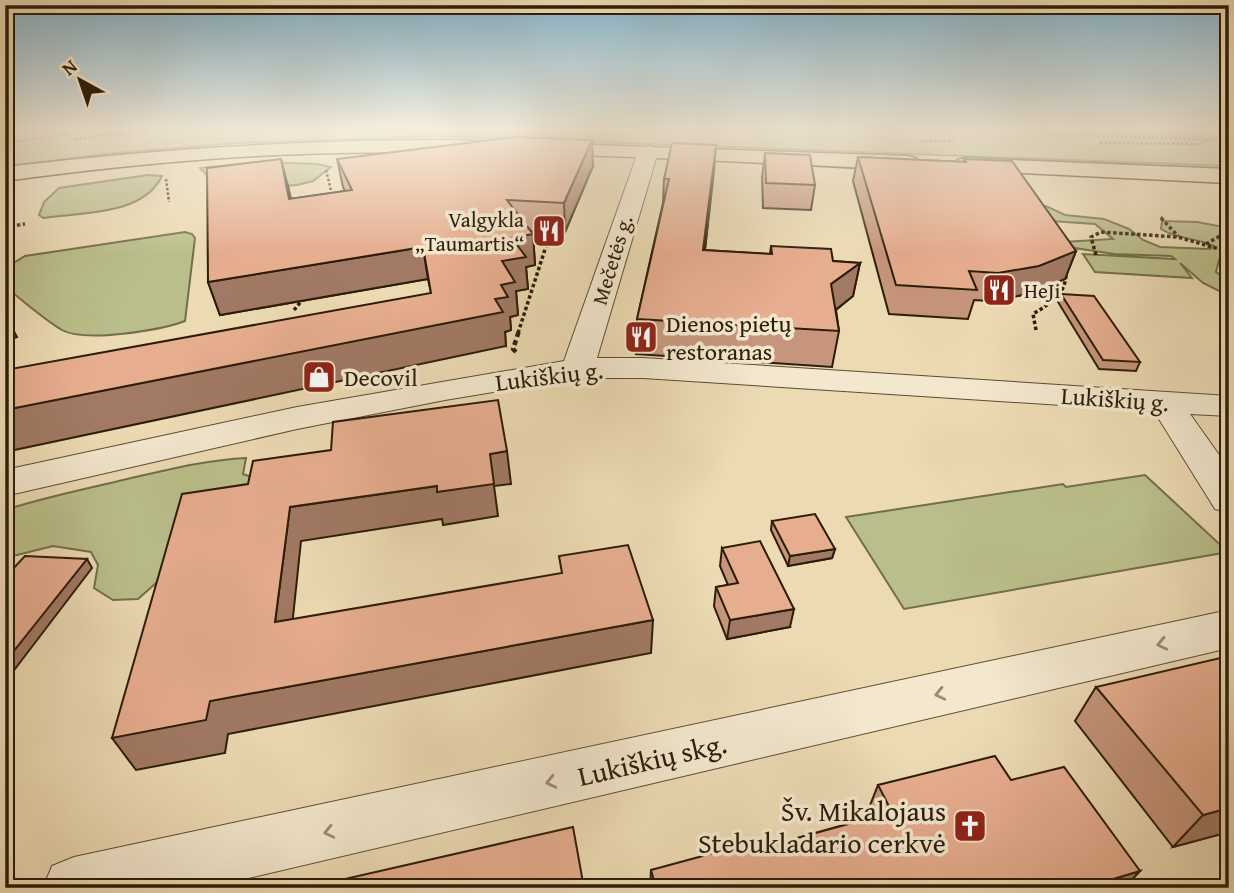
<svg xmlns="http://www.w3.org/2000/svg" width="1234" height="893" font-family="'Gentium Book Plus',serif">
<rect width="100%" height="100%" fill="#ecdab3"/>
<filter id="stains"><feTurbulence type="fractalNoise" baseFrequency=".00286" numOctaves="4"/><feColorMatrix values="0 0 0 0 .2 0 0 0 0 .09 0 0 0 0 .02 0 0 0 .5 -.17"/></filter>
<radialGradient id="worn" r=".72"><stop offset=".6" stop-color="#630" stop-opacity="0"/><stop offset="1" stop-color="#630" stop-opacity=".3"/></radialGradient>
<!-- green -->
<path fill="#babe8a" stroke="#736e4a" stroke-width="2" d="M 103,129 L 1017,129 L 1229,138 L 1229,166 L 438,136 L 236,143 L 105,154 L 5,167 L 5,143 Z
M 258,162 L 317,164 L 331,167 L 313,181 L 297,185 L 211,192 L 206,174 L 200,168 Z
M 148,175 L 162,176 C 143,216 81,212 43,218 L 39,215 L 44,202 L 59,188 Z
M 1039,206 L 1046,206 L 1065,215 L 1104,219 L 1129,229 L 1143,240 L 1160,247 L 1210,249 L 1214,246 C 1198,238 1175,239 1161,229 L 1162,221 L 1197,222 L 1229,228 L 1229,262 L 1219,260 L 1216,272 L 1229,281 L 1229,296 L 1203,283 L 1180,263 L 1192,278 L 1095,272 L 1083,254 L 1175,259 L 1171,256 L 1114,254 L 1068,247 L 1064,242 L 1113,239 L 1095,224 L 1051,221 Z
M 185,232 L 192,234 L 195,238 L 185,321 C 161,330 85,343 62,330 C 42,318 24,301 5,287 L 5,268 L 25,256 Z
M 246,458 L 243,474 L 257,479 L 164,576 L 138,599 L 113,600 L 94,588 L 98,565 L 91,552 L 53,546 L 5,558 L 5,510 C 45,497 86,489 127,479 C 167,470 205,460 246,458 Z
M 1145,475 L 1228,552 L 904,609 L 846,517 L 1063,484 L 1066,487 Z"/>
<!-- water -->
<path fill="#99bba9" stroke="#6d7c69" stroke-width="2" d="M 5,129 L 103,129 L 5,143 Z
M 1017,129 L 1229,129 L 1229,138 Z"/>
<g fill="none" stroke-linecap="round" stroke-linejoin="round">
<defs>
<path id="street" d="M 648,146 L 655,148 L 658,152 L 597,358 L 643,358 L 1229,396 L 1229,416 L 1190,414 L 1229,469 L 1229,512 L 1215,509 L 1154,411 L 643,378 L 578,378 L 445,400 L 297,429 L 5,496 L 5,470 L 297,407 L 564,361 L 638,152 L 641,148 Z
M 1229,610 L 1229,648 L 206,888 L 43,888 L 52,866 L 74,857 Z"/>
<path id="primary" d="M 450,140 L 908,156 L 916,158 L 919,163 L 916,168 L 908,170 C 718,161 527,149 337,153 C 226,155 115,166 5,181 L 5,167 C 154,149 301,140 450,140 Z
M 965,158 L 1229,169 L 1229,183 L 957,170 L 954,165 L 957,160 Z"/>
</defs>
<!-- street casing -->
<use href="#street" stroke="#5c4c34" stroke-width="2"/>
<!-- primary casing -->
<use href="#primary" stroke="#2c1d09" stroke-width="3"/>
<!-- path-far2 -->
<path stroke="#2c1d09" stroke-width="2.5" stroke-dasharray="2.5 2" stroke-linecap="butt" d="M 963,129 L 1229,141
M 75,139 L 156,129
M 921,141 L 954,141
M 1100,143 L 1200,144 L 1207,140
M 326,170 L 333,199
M 166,179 L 169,202
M 1161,217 L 1163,219"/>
<!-- path-far1 -->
<path stroke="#2c1d09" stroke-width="3.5" stroke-dasharray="3.5 2.5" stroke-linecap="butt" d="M 1161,218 L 1178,236
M 5,227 L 25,224
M 1206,244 L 1229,231
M 1096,255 L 1091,237 L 1101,232 L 1178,237 L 1229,252
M 294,310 L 303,299
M 1036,330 L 1033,314 C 1051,303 1068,293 1066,269
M 518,333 L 549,237"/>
<!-- path -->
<path stroke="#2c1d09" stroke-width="4.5" stroke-dasharray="5 3.5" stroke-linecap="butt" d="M 516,352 L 513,349 L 519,331"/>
<!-- street -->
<use href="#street" fill="#f3e7ce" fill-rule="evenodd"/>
<!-- primary -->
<use href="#primary" fill="#ecdab3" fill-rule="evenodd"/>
</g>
<!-- wall -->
<path fill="#c6957b" stroke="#2c1d09" stroke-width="2" d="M 716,145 L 705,250 L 770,254 L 771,246 L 833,261 L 860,263 L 853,296 L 836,310 L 839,331 L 832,367 L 636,354 L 637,319 L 663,203 L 664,179 Z
M 765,153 L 815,185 L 811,210 L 763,208 L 762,177 Z
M 858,157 L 963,162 L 964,159 L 1076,251 L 1065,279 L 1029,294 L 989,301 L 974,300 L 968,319 L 889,314 L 853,181 Z
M 337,159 L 593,166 L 565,232 L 530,231 L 533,234 L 535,265 L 526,267 L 528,289 L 516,291 L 518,315 L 510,317 L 511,330 L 505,332 L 506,346 L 431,293 L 428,279 L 220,315 L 208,282 L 288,186 L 291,199 L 345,191 L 343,187 Z
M 1061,294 L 1140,362 L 1136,371 L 1099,369 L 1058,302 Z
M 772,521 L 835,549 L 832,558 L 788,566 L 771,530 Z
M 722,548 L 790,627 L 727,639 L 714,606 L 716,587 L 728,585 L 720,566 Z
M 1096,687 L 1229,832 L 1173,847 L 1075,721 Z
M 1011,780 L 1140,871 L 1124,888 L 650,888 L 651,870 L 761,848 L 869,818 L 867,813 L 878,785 Z"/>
<!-- shaded-wall -->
<path fill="#a17964" stroke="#2c1d09" stroke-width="2" d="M 592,140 L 593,166 L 565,232 L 564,203 Z
M 716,145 L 714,172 L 701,283 L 703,250 Z
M 281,159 L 288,186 L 297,229 L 289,199 Z
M 533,234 L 535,265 L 526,267 L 528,289 L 516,291 L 518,315 L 510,317 L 511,330 L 505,332 L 506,346 L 5,452 L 5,410 L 495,299 L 501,285 L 502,261 L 512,238 Z
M 423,247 L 428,279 L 220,315 L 208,282 Z
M 1076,251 L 1065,279 L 1029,294 L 989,301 L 998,273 Z
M 860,263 L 853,296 L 825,318 L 831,284 Z
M 5,315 L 17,337 L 5,342 Z
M 507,451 L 511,484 L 494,486 L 498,516 L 443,525 L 442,519 L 301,541 L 289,655 L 275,622 L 290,507 L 437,486 L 490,454 Z
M 835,549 L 832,558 L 788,566 L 790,556 Z
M 87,559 L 92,568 L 5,682 L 5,662 Z
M 794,609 L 790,627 L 727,639 L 730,620 Z
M 653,620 L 651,653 L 228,734 L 225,753 L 136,770 L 112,738 L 210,701 Z
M 1229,808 L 1229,832 L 1173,847 L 1203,815 Z
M 1140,871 L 1124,888 L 1100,888 L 1106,881 Z"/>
<!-- building -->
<path fill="#e6ad8f" stroke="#2c1d09" stroke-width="2" d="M 515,137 L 592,140 L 564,203 L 507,200 L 533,234 L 512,238 L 526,257 L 502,261 L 515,282 L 501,285 L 508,297 L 495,299 L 503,312 L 5,410 L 5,370 L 431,293 L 423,247 L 208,282 L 207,168 L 281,159 L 289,199 L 352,190 L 337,159 Z
M 672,143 L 716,145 L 703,250 L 772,254 L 771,246 L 831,249 L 833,261 L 860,263 L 831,284 L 839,331 L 637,319 L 669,179 L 664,179 Z
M 765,153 L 810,155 L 815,185 L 766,183 Z
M 858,157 L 966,162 L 964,159 L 1012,161 L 1076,251 L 1039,266 L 998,273 L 969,271 L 977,290 L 896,285 Z
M 1061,294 L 1094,296 L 1140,362 L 1103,360 Z
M 498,400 L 507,451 L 490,454 L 494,484 L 437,492 L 437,486 L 290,507 L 275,622 L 562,573 L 559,556 L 628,545 L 653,620 L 210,701 L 206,720 L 112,738 L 182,494 L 248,484 L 253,461 L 331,450 L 333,422 Z
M 815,514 L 835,549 L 790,556 L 772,521 Z
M 760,541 L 794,609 L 730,620 L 716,587 L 738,583 L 722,548 Z
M 25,556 L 87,559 L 5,662 L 5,572 L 10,572 Z
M 1229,656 L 1229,808 L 1203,815 L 1096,687 Z
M 995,756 L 1011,780 L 1064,767 L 1140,871 L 1106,881 L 1110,888 L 656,888 L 651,870 L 758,841 L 761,848 L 892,812 L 878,785 Z
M 573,827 L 584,888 L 336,888 L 336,881 Z"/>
<!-- one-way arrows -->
<defs><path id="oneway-chevron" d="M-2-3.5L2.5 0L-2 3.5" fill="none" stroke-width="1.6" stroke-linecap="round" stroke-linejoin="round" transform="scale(1.75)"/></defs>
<g stroke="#998c75">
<use href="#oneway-chevron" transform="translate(1162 644) rotate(167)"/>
<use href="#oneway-chevron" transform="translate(940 694) rotate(167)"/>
<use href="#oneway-chevron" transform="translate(551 782) rotate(167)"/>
<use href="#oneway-chevron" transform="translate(329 832) rotate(167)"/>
</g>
<!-- sky -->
<linearGradient id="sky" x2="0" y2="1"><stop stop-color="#88b7cf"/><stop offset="0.51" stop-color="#f6eedd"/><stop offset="1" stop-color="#f6eedd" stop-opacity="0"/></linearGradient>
<rect width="1234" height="254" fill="url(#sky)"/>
<!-- icons -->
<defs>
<symbol id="restaurant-square" viewBox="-11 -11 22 22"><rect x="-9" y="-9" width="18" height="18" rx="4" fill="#8f2418" stroke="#f3e7ce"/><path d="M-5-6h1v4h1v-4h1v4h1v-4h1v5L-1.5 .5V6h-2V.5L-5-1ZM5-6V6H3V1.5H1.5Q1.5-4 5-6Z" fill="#fff"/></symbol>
<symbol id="shop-square" viewBox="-11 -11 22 22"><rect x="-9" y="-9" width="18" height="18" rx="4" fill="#8f2418" stroke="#f3e7ce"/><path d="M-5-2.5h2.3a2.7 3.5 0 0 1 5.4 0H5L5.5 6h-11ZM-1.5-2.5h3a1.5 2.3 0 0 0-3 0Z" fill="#fff"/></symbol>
<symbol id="church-square" viewBox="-11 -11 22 22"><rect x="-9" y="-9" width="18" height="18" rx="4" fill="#8f2418" stroke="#f3e7ce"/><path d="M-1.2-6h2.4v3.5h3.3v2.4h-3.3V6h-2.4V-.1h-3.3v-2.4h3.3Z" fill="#fff"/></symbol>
</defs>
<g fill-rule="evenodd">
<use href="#restaurant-square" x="530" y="212" width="38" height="38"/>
<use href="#restaurant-square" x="980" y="271" width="38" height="38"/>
<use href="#restaurant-square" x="622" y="318" width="38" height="38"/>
<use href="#shop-square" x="300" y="358" width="38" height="38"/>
<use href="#church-square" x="951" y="807" width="38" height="38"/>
</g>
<g text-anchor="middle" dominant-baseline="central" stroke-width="7" stroke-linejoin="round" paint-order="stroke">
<!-- far-poi labels -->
<g font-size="21" fill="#2c1d09" stroke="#f3e7ce" text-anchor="end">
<text x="524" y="219">Valgykla<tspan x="524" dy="24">„Taumartis“</tspan></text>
<text x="1024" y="290" text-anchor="start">HeJi</text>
</g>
<!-- far-street labels -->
<g font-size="21" fill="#2c1d09" stroke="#f3e7ce">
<text transform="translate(612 260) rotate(-73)">Mečetės g.</text>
</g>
<!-- poi labels -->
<g font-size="24" fill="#2c1d09" stroke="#f3e7ce" text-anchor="start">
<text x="666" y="323">Dienos pietų<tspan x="666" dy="28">restoranas</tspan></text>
<text x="344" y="377">Decovil</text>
</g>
<!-- street labels -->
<g font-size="24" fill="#2c1d09" stroke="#f3e7ce">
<text transform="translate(549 376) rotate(-7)">Lukiškių g.</text>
<text transform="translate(1115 399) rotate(4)">Lukiškių g.</text>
</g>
<!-- near-street labels -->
<g font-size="28" fill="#2c1d09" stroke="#f3e7ce">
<text transform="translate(652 759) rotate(-13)">Lukiškių skg.</text>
</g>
<!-- near-poi labels -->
<g font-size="28" fill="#2c1d09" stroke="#f3e7ce" text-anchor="end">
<text x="946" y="810">Šv. Mikalojaus<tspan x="946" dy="32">Stebukladario cerkvė</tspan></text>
</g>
</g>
<!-- margin -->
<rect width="1234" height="893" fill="none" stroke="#ecdab3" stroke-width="28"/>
<rect x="7" y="7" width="1220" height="879" fill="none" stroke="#2c1d09" stroke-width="3.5"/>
<rect x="14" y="14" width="1206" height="865" fill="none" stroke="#2c1d09" stroke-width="2"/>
<!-- north arrow -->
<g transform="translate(80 80) rotate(320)" stroke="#f3e7ce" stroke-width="5" paint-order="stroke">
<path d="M0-5L12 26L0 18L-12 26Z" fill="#2c1d09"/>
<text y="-10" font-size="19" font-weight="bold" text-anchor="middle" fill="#2c1d09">N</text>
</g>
<rect width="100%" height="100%" filter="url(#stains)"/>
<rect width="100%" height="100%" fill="url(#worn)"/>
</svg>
